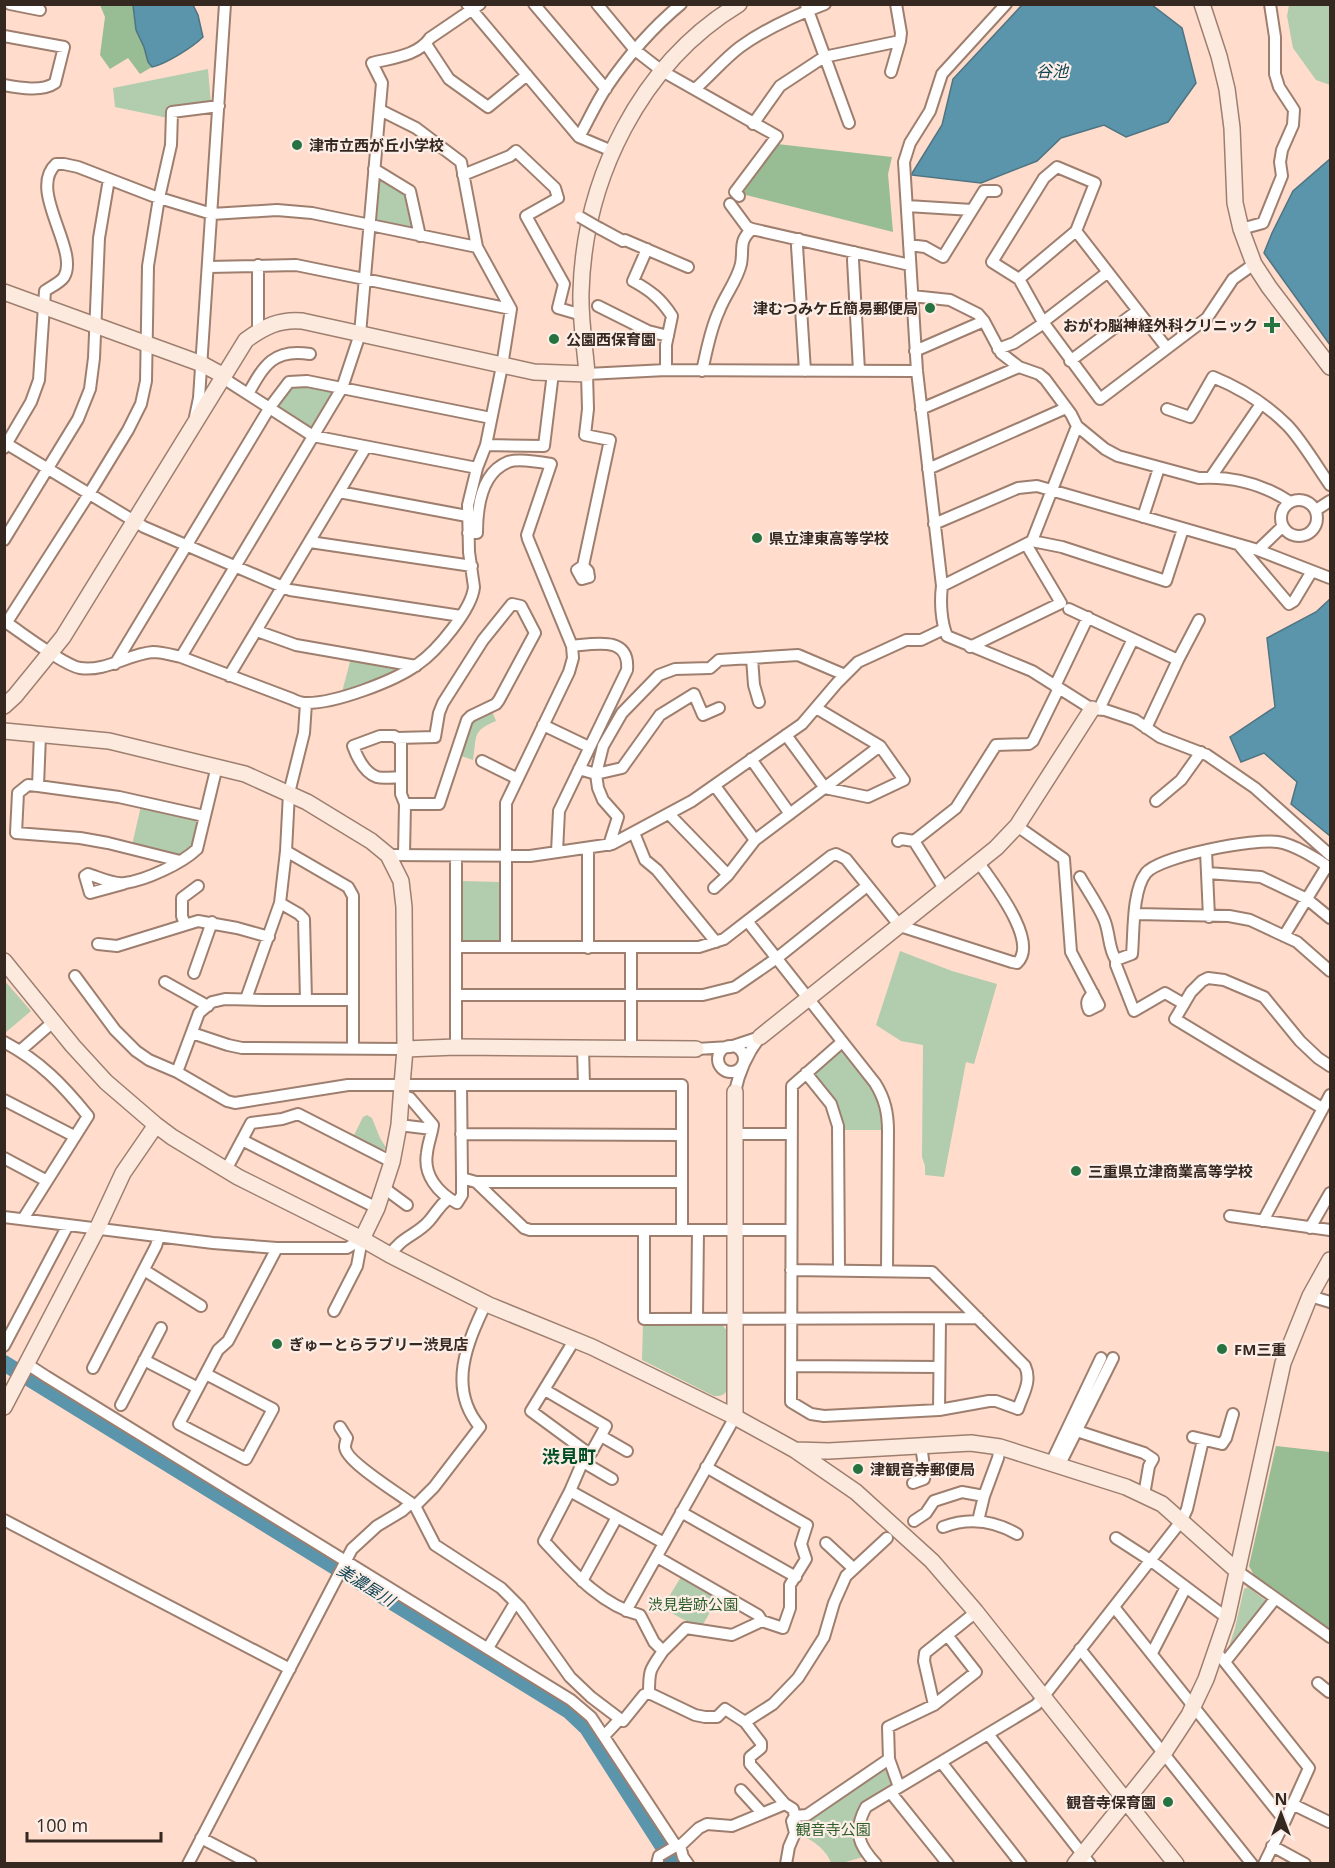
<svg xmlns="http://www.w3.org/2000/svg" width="1335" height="1868" font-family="'Open Sans','Noto Sans JP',sans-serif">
<rect width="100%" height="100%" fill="#ffdccb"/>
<!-- green -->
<path fill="#b1cdad" d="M 1289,5 L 1330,5 L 1330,85 L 1316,80 L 1293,48 L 1287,16 Z
M 208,69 L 211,104 L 168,118 L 115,107 L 113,88 Z
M 378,177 L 407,192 L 415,228 L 412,230 L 374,220 Z
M 294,384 L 333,390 L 335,393 L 315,427 L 311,429 L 277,407 L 277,402 Z
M 351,658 L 399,666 L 400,671 L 342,692 Z
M 492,711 L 496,721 C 472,731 477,735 473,760 L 461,756 L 472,722 Z
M 141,806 L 196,819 C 198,826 197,831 195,838 C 195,839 193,847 192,848 C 183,862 146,848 132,845 Z
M 461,881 L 500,882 L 499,941 L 495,943 L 464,942 L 461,938 Z
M 900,951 L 952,971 L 997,984 L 974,1064 L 966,1062 L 944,1177 L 925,1175 L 925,1166 L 922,1157 L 923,1045 L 901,1041 L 876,1025 Z
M 4,980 L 31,1011 L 5,1033 L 4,1033 Z
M 836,1052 L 844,1052 L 848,1054 L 874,1088 L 881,1105 L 883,1130 L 844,1130 L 837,1107 L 816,1077 L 815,1072 Z
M 367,1115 L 372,1118 L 380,1138 L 387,1149 L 380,1150 L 353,1137 L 363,1117 Z
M 643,1323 L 721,1323 L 727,1331 L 727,1390 C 724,1396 720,1396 714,1396 L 642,1360 Z
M 681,1577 L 719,1597 L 702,1626 L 692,1624 L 662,1608 Z
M 1248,1587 L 1265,1600 L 1266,1606 L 1227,1653 L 1235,1628 L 1244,1589 Z
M 883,1767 L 889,1770 L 893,1782 L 891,1789 L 864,1804 L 863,1857 L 842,1863 L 831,1863 C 827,1850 810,1837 797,1835 L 795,1822 Z"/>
<!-- forest -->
<path fill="#98bc93" d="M 100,5 L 133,5 L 136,30 L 144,47 L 148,62 L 152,67 L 140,74 L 128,58 L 110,69 L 100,55 L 105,17 Z
M 777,144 L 892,157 L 888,174 L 893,232 L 742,194 Z
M 1276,1446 L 1330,1452 L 1330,1630 L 1254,1575 L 1249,1566 Z"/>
<!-- water -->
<path fill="#5a95ab" stroke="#4f7482" stroke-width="1.5" d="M 133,5 L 193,5 L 198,15 L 203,37 C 193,47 166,64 152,67 L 148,62 L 144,47 L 136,30 Z
M 1022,5 L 1152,5 L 1182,28 L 1196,83 L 1168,122 L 1126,137 L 1104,125 L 1061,138 L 1037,161 L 981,183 L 911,175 L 942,125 L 953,79 Z
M 1330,159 L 1330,345 L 1264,253 L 1272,233 L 1293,191 Z
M 1330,599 L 1330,836 L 1291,804 L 1297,782 L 1264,753 L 1241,762 L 1230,737 L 1275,707 L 1267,638 L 1316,612 Z"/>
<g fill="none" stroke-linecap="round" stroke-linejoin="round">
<!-- river -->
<path stroke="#5a95ab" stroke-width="16" d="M 4,1363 L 569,1711 L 587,1728 L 674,1864"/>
<defs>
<path id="street" d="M 10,4 L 40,10
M 467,4 L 579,137 L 612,151
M 534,4 L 606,89
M 597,4 L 635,50 L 662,71 L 777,136 L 735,192 L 739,196
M 1006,4 L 942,74 L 930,111 L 910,143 L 904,162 L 917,371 L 942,586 C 940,601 941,622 947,636 L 1032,671 L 1092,709 L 1105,710 L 1135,720 L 1160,737 L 1207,755 L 1255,788 L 1330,855
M 806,5 L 849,123
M 4,36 L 64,47 L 55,83 C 42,92 20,88 4,85
M 426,44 L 449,79 L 488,107 L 527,75
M 891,72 L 900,41
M 695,89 C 710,76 724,59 740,47 C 765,29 796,15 825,4
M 753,124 L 780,86 L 824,57 L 900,41 L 901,33 L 896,4
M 579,137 C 588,121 596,103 606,88 C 627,57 652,28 681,4
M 374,169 L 410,191 L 420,236
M 463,175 L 510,156 L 516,151 L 555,188 L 558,198 L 526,216 L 564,284 L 558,308 L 582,315
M 730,204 L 747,227 L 752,229 L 910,265
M 907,206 L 972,210
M 599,228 L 623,241 L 625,240 L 688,267
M 1241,229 L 1263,223 L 1282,176 L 1280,162 L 1282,150 L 1293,125 L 1294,110 L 1279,87 L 1275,74 L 1275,37 L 1270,4
M 799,239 L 797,246 L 805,371
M 909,245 L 925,247 L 943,257 L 984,191 L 996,191
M 647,249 L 633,281 C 651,291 661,299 672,316 L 666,345 L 666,370
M 854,252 L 853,260 L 859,371
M 258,265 L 258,331
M 209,267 L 296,265 L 511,309
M 1019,279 L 1076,231
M 912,296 L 950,300 L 978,314 L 984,321 L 1001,353 L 1019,367 L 1039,374 L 1045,379 L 1071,414 L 1077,426 L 1105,449 L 1118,456 L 1199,478 C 1231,476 1263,484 1290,502
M 598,306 L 648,331 L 668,336
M 1043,322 L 1108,272
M 1166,347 L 1076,231 L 1095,183 L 1057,167 L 1044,178 L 992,262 L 1019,279 L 1043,322 L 1100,399 L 1207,318 L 1233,279 L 1254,264
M 998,349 L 1014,343 L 1044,323
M 915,351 L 984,321
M 1070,361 L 1137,311
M 702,371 C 707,350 710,330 719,311 C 725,295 737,281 741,264 C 744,248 738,242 752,229
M 223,378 L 313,436 L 477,468
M 248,394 C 264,365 274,348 310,354
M 921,409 L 1019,367
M 1167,409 L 1190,417 L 1213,377 C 1240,388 1266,404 1287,425 C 1301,439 1318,468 1330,485
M 195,417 L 199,398 L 225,4
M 7,444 L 144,527 L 290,590 L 461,616
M 486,445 L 544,446 L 553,373
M 4,448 L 31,402 L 39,380 L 45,291 C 50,287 60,283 64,277 C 80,250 27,190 56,164 L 64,164 L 78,167 L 153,196 L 212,214 L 277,210 L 312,213 L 477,247
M 928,469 L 1066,408
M 1211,477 L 1261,404
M 339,492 L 467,516
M1281 518a18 18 0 1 1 36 0a18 18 0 1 1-36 0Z
M 1316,510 L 1330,501
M 1143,517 L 1159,468
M 934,524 L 1018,488 L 1037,486 L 1258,550 L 1330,578
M 468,533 L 477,533 C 477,507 481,473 508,462 C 518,458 540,462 551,464 L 527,535 L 528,539 L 572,646 L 573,658 L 569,672 L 506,803 L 506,947
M 4,540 L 78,419 L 90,389 L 94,358 L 99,238 L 109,179
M 1032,541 L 1077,426
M 310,542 L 472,566
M 1239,545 L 1289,604 L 1294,601 L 1312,571
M 1258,550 L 1283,526
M 583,566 L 577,570 L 582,579 L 589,577 L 588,571 L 583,566 L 610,440 L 585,435 L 588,409 L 587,374 L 666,370 L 917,371
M 942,586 L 1032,541 L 1062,547 L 1166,581 L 1183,529
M 1069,609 L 1178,660 L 1146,728
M 4,621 C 21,632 63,665 80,668 C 106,672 128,654 153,652 C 162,652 172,655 181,657 L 292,699 C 296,701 301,703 305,703 C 334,704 395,681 418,664 C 437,651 472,609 474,587 L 469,552 L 468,505 L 477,468 L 486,445 L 502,366 L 511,309 L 477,247 L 461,162 L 416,128 L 380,110
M 7,622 L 89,494 L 128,430 L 141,404 L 146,381 L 148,266 L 159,198 L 171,145 L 172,112 L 219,106
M 257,631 L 296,645 L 416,666
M 970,647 L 1061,603 L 1026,544
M 181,657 L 342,388 L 360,334 L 382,83 L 372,63 C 391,58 418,56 430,38 L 480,4
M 752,658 L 754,685 L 759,702
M 1178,660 L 1199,620
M 115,664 L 270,407 L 289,382 L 307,381 L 491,418
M 229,676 L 366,447
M 1055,686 L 1088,617
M 1099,709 L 1133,639
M 543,725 L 589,747
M 40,735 L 38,786 L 28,785 L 18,793 L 16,833 L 80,838 L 108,843 L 180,861
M 786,735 L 825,788 L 868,797 L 904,780 L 880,746 L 816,708
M 401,738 L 401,794 L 405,804 L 404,855
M 751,759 L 790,814
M 482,761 L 516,778
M 579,769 L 596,774 L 622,768 L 660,715 L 694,694 L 703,715 L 719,708
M 401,777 C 394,777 384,779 377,777 C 365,773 357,757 353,746 L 380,736 L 394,736 L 397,738 L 435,737 L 439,713 L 443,703 L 483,640 L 512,604 L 521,606 L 535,633 L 499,700 L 496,704 L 471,716 L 467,720 L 439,804 L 405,804
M 38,786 L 119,797 L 204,816
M 715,786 L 755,840
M 1156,801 L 1181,780 L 1201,752
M 669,814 L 728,875 L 755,840 L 880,746
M 1017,826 L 1064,859 L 1071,952 L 1099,1005 L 1089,1010 C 1085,1002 1088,999 1093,993
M 634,833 L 645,860 L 657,870 L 716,942
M 898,841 L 901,839 L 914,841
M 609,845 L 618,817 L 603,800 L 598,788 L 596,774 L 603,746 L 622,713 L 659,675 L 675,669 L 710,668 L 719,660 L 798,655 L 845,675
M 588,848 L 588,948
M 286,851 L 348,887 L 353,896 L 353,1049
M 1206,851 L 1209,917
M 557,852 L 559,811 L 627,670 C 630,635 594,644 572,646
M 388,855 L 530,856 L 612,844 L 692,801 L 802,724 L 837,683 L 858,662 L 906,640 L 921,640 L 944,629
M 1208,873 L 1261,877 L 1307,899 L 1330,918
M 1080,877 C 1088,891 1098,905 1104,919 C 1110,933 1108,948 1116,960
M 123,884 L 90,893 L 85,876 L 88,874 C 98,877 114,885 125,883 C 146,880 181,864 197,849 L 217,766
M 714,888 L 728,875
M 945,890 L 914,841 L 956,808 L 996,745 L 1029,744 L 1033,741 L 1059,688
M 280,903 L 299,914 L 304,919 L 306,1000
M 1136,914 L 1229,916 L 1250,920 L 1297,942 L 1330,971
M 748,922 L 875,1083 C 885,1099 888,1113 888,1131 L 887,1271
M 185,925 L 182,916 L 182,898 L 198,886
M 1284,936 L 1327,866
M 98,944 L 117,946 L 198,921 L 237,928 L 269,937
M 457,947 L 699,947 L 724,939 L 831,856 L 836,854 L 846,859 L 900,926 L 1012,962 L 1017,963 C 1040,942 992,882 979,863
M 631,948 L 631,1048
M 194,973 L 212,922
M 75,976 L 115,1030 L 136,1051 L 149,1060 L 177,1072 L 227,1101 L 235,1103 L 348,1085 L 682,1085 L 682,1230
M 165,982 L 208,1006
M 457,995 L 703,995 L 735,987 L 777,958 L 867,886
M 246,999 L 280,903 L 286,851 L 289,793 L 304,733 L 306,703
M 1184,1004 L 1165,993 L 1134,1011 L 1116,965 L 1116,960 L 1132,954 C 1134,932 1132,891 1146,873 C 1160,856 1256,838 1278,842 C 1293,844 1318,859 1330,868
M 192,1033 L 228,1045 L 242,1048 L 405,1049
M 4,1042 C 40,1061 63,1085 88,1116 L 23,1219
M718 1059a13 13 0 1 1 26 0a13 13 0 1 1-26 0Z
M 456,1047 L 456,856
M 583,1048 L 584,1085
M 696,1049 L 730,1047 L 760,1037
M 21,1050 L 53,1022
M 177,1072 L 199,1013 L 212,1002 L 225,999 L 265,1000 L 353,1000
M 806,1073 L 831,1104 L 838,1126 L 839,1270
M 461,1085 L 462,1178 L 476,1182 L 681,1182
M 735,1092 C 739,1072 747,1054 760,1037
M 401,1095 L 410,1098 L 433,1125 C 432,1134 428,1143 427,1153 C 423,1175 438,1193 457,1203 L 462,1195 L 462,1178
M 4,1100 L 74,1136
M 1322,1108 L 1175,1019 L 1191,992 L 1202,981 L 1208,978 L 1224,980 L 1264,997 L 1300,1041 L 1318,1058 L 1330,1066
M 399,1125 L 432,1129
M 461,1134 L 682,1135
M 735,1134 L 791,1134
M 242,1140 L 377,1208
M 4,1158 L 47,1181
M 226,1170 L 251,1123 L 282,1119 L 298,1114 L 392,1162
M 476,1182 L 524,1228 L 530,1230 L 791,1230
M 384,1188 L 407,1205
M 1230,1216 L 1330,1230
M 4,1217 L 213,1243 L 277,1248 L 347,1248 L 362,1239
M 1263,1221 L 1330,1095
M 1310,1228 L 1330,1193
M 644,1231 L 644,1319 L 978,1318
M 390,1255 C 401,1237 417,1235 429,1221 C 437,1212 438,1207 448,1199
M 144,1270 L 201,1306
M 791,1270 L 932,1272 L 1025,1366 C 1032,1381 1023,1394 1018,1409 L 996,1401 L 989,1401 L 939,1410 L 824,1416 L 811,1414 L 791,1402 L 792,1086 L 842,1042
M 1310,1296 L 1330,1302
M 334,1311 L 357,1266 L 362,1239
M 697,1318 L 698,1231
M 575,1339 L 531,1411 L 584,1450 L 586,1454 L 570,1491 L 544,1541 C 571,1570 600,1605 640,1615 L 654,1642 L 663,1651 L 686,1628 L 732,1635 L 762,1621
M 4,1346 L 68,1225
M 144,1360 L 198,1388
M 27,1364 L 47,1377 L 571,1700 L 591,1717 L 676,1846 L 680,1846 L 683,1857 L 688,1864
M 791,1366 L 939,1367
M 93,1368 L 156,1246 L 159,1236
M 206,1374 L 273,1409 L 246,1459 L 179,1424 L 218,1350 L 228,1341 L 277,1248
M 545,1390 L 606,1426 L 591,1453 L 586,1454
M 121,1405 L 161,1328
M 939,1410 L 940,1319
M 340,1427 L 347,1438 C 346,1441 345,1444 345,1447 C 345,1461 398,1493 411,1503
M 1077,1431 L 1144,1453 L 1153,1459 L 1149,1466 L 1144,1495
M 601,1436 L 627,1451
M 1193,1437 L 1222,1444 L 1226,1438 L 1233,1414
M 583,1462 L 612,1479
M 1051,1463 L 1101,1358
M 1059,1466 L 1113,1358
M 913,1483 L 924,1479 L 925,1474 L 921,1445
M 570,1491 L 664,1543
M 415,1506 L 435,1545 L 501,1588 L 520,1607 L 570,1677 L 591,1697 L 620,1719
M 681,1512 L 796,1577
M 4,1520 L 290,1669
M 914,1521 L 926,1513 L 934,1501 L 962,1492 L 984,1496
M 978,1521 L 984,1496 L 998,1458 L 1000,1447
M 943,1527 C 969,1517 993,1520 1017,1534
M 1116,1538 L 1150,1560 L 1227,1618
M 826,1543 L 853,1568
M 657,1557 L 758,1615 L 762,1621 L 783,1628 L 790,1608 L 790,1585 L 806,1559 L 801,1544 L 807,1525 L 706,1467
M 1236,1570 L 1330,1637
M 582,1581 L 617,1517
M 1114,1607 L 1285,1821 L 1264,1864
M 626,1611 L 735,1417
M 488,1648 L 515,1603
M 1080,1649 L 1252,1864
M 1216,1651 L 1309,1768 L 1285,1821
M 1152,1653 L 1186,1587
M 1225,1662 L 1275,1599
M 1318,1683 L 1329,1692 L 1330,1690
M 649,1693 L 695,1715 L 705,1717 L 717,1717 L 725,1709 L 745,1722 L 773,1704 L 798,1678 L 824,1637 L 834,1603 L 846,1576 L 887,1538
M 934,1705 L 924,1661 L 925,1653 L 976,1612
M 745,1722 L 761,1743 L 761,1748 L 750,1757 L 750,1764 L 785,1804
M 988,1734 L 1090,1864
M 604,1736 L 620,1719 L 623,1721 L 644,1695 L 649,1693 C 649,1669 650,1670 663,1651
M 941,1762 L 1021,1864
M 899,1787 L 889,1759 L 888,1727 L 934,1705 L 976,1672 L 947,1635
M 741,1790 L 762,1813
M 891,1793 L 948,1864
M 1292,1804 L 1329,1822
M 201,1838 L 251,1864
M 680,1846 L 699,1828 L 707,1824 L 732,1826 L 785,1804 L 793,1809 L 795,1816 L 807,1815 L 889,1759
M 1272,1846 L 1305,1864
M 188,1864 L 352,1549 L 377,1526 L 402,1511 L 411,1503 L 415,1506 L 434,1487 L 480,1427 C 447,1388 467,1343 486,1303
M 657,1864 L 659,1856 L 676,1846
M 786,1864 L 789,1847 L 795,1833 L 792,1821 L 795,1816
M 876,1864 C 858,1845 853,1831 866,1807 L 1036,1705 L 1044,1696 L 1182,1520 L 1187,1509 L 1203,1440"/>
<path id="secondary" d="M 1202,4 L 1219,56 L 1227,89 L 1232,128 L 1235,203 L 1241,229 L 1254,264 L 1269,287 L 1330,367
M 4,292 L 202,364 L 224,376
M 4,706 L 15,696 L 63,637 L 246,340 C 264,327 279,319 302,321 L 534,372 L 587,374 C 585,347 580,319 581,292 C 584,179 640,64 739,4
M 4,731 L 109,741 L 245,774 L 307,802 L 371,841 L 388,855 L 401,881 L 404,907 L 405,1049 L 402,1085 L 399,1125 L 392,1162 L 377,1208 L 362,1239
M 4,961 L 73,1046 L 106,1082 L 156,1125 L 172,1137 L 238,1177 L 362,1239 L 390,1255 L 489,1305 L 592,1347 L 735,1417 L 795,1450 L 856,1492 L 932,1561 L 976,1612 L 1176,1864
M 760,1037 L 996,848 L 1017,826 L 1092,709
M 405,1049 L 456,1047 L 696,1049
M 4,1407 L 97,1229 L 123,1173 L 156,1125
M 735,1417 L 735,1092
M 795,1450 L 829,1451 L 971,1443 L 1000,1447 L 1126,1487 L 1162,1504 L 1236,1570
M 1075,1864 L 1164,1753 L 1189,1715 L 1206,1679 L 1227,1618 L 1283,1363 L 1310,1296 L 1330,1260"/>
</defs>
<!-- street casing -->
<use href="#street" stroke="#9e7f6f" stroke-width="14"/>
<!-- secondary casing -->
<use href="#secondary" stroke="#9e7f6f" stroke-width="18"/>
<!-- street -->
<use href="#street" stroke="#fff" stroke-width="10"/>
<!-- secondary -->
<use href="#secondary" stroke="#fceadf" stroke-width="15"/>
<defs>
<path id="street-bridge" d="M 580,217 L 599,228"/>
</defs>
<!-- street-bridge casing -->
<use href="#street-bridge" stroke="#9e7f6f" stroke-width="14" stroke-linecap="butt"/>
<!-- street-bridge -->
<use href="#street-bridge" stroke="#fff" stroke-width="10"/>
</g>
<!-- markers -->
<g fill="#267241" stroke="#fceee7" stroke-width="2">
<circle cx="297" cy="145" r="6"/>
<circle cx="930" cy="308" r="6"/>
<path d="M1269 316h6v6h6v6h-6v6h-6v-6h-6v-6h6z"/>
<circle cx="554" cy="339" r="6"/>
<circle cx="757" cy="538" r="6"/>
<circle cx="1076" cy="1171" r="6"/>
<circle cx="277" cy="1344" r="6"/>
<circle cx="1222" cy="1349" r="6"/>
<circle cx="858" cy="1469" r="6"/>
<circle cx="1168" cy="1802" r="6"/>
</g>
<g text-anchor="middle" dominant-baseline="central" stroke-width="4.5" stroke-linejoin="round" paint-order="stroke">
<!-- poi labels -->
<g font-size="15" font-weight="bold" fill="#342821" stroke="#fceee7" text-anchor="start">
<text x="309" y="145">津市立西が丘小学校</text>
<text x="918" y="308" text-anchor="end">津むつみケ丘簡易郵便局</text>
<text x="1258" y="325" text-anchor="end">おがわ脳神経外科クリニック</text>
<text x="566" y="339">公園西保育園</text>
<text x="769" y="538">県立津東高等学校</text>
<text x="1088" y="1171">三重県立津商業高等学校</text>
<text x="289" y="1344">ぎゅーとらラブリー渋見店</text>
<text x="1234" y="1349">FM三重</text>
<text x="870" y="1469">津観音寺郵便局</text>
<text x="1156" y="1802" text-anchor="end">観音寺保育園</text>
</g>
<!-- park labels -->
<g font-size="15" fill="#2e5f29" stroke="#fceee7">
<text x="693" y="1604">渋見砦跡公園</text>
<text x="833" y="1829">観音寺公園</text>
</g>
<!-- water labels -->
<g font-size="16" font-style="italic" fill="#0f4354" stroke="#fceee7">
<text x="1052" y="71">谷池</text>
<text transform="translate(366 1585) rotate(32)">美濃屋川</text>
</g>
<!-- quarter labels -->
<g font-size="18" font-weight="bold" fill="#004f24" stroke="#fceee7">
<text x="569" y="1456">渋見町</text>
</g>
</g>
<!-- border -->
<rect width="1335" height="1868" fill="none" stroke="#342821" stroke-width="12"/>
<!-- north arrow -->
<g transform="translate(1281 1814)" stroke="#fceee7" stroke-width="4.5" paint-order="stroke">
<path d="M0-4.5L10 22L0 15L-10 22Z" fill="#342821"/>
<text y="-9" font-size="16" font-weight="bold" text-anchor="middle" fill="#342821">N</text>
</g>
<!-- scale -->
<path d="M27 1832v9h134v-9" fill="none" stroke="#342821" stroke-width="3"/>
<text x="36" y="1832" font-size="18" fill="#342821" stroke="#fceee7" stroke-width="4.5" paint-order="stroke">100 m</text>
</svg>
